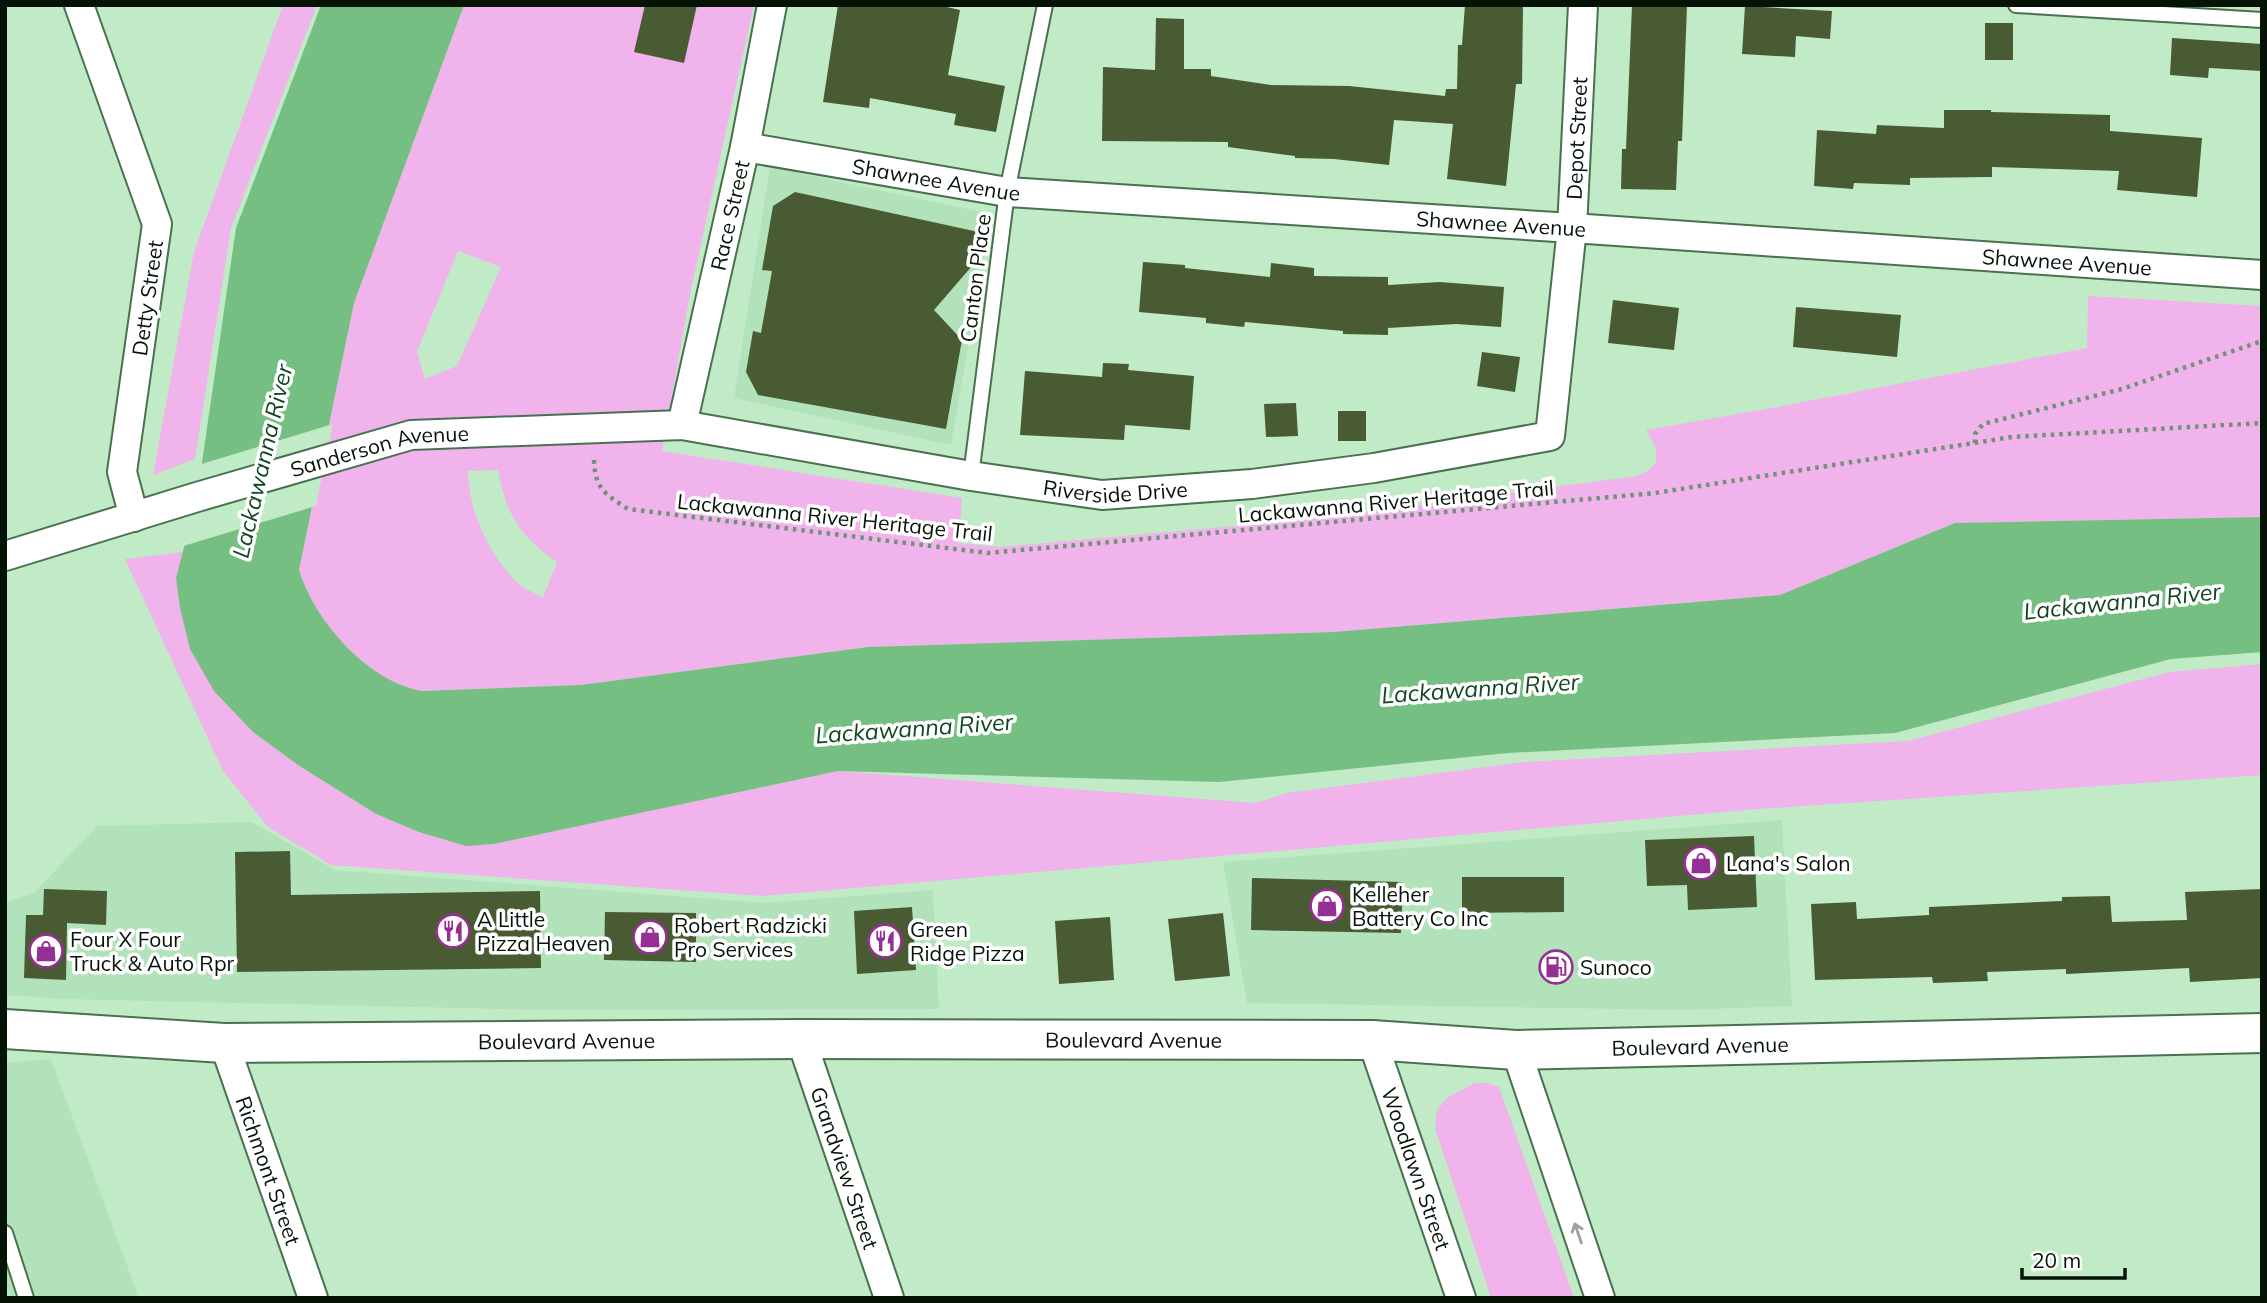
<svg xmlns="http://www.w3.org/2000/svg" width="2267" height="1303" font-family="Mulish,sans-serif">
<rect width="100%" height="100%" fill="#c1ebc7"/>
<!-- built -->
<path fill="#b2e2b9" d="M 770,167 L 991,214 L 951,445 L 734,398 Z
M 1782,820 L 1792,1006 L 1683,1010 L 1247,1003 L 1223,862 Z
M 252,822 L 335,870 L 765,903 L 933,890 L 939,1009 L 543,1010 L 64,999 L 5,995 L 5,903 L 34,893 L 97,826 Z
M 51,1059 L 138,1295 L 132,1298 L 10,1298 L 5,1280 L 5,1063 Z"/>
<!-- green -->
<path fill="#f0b3eb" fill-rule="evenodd" d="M 283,5 L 317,5 L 231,228 L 195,459 L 153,475 L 194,252 Z
M 464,5 L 754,5 L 690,294 L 662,451 L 962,498 L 959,543 L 1000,547 L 1314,519 L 1637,476 L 1649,470 L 1656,463 L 1656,448 L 1646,430 L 1761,410 L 2087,348 L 2088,296 L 2262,306 L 2262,517 L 1955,523 L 1780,595 L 1334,632 L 868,647 L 581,685 L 422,691 C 368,682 314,620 299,570 L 354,303 ZM 458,251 L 501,267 L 457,366 L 425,379 L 417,352 ZM 498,470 C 506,515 520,536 557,562 L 543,598 C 536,593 526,590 519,584 C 490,558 468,509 468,471 Z
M 183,552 L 176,578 L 253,732 L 298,765 L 376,814 L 419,832 L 494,844 L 838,771 L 1256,803 L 1287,793 L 1524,762 L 1908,741 L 2170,672 L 2262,664 L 2262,775 L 1758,809 L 763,896 L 331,865 L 268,827 L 223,771 L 125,559 Z
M 1475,1083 L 1487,1083 L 1499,1087 L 1574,1298 L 1491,1298 L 1435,1128 L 1437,1110 L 1447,1098 Z"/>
<!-- water -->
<path fill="#75bf83" d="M 321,5 L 464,5 L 354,303 L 299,570 C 314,620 368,682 422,691 L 581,685 L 868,647 L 1334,632 L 1780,595 L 1955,523 L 2262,517 L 2262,652 L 2171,659 L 1895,733 L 1508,753 L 1219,782 L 838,771 L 494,844 L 466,846 L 419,832 L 376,814 L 298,765 L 253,732 L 214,691 L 190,649 L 180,608 L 176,578 L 197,497 L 236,228 Z"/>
<!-- pier -->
<path fill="#c1ebc7" d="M 333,424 L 316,506 L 180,547 L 193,496 L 198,465 Z"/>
<!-- building -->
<path fill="#495b33" d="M 645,5 L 697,5 L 684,63 L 634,52 Z
M 838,5 L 938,5 L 960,10 L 948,75 L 1005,86 L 996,132 L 954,125 L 956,114 L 870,98 L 869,108 L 823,102 Z
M 1465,5 L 1523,5 L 1522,84 L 1516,84 L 1506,186 L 1447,179 L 1453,124 L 1394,120 L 1389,165 L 1334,159 L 1295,158 L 1295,156 L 1228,147 L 1228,142 L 1102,141 L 1103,67 L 1155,70 L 1156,18 L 1184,19 L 1184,69 L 1211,69 L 1211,76 L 1271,85 L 1349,86 L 1445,96 L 1446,89 L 1457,89 L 1458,45 L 1462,45 Z
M 1632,5 L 1687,5 L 1682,141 L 1678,141 L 1676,190 L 1621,189 L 1622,149 L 1626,149 Z
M 1745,6 L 1832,11 L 1830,39 L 1796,36 L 1795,57 L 1742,54 Z
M 1985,23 L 2013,23 L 2013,60 L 1985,60 Z
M 2172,38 L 2262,44 L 2262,71 L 2209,68 L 2208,78 L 2170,75 Z
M 1944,110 L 1991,110 L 1991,112 L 2110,115 L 2110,131 L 2202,138 L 2197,197 L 2117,190 L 2119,171 L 1992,167 L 1992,177 L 1910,178 L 1910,185 L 1854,183 L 1853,189 L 1814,186 L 1817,130 L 1876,134 L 1877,125 L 1944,128 Z
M 795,192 L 983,233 L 978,259 L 934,310 L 962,340 L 946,429 L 758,395 L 746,372 L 753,331 L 761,333 L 772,271 L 762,270 L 773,206 Z
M 1143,262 L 1185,265 L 1185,268 L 1270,277 L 1271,263 L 1314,268 L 1314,276 L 1388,277 L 1388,285 L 1440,282 L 1504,287 L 1501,327 L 1456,324 L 1388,328 L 1388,335 L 1343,334 L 1343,331 L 1245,322 L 1244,327 L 1206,323 L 1206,318 L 1139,312 Z
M 1613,300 L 1679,308 L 1674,350 L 1608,343 Z
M 1796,307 L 1901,315 L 1897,357 L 1793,347 Z
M 1482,352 L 1520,357 L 1515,392 L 1477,386 Z
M 1103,363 L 1129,364 L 1128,370 L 1194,376 L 1190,430 L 1125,425 L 1124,440 L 1020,435 L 1025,371 L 1102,377 Z
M 1296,403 L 1298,436 L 1266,437 L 1264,404 Z
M 1338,411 L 1366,411 L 1366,441 L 1338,441 Z
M 1754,836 L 1757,907 L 1688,910 L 1687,885 L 1647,886 L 1645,840 Z
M 290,851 L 291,895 L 540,891 L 541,968 L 237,972 L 235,852 Z
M 1462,877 L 1564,877 L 1564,912 L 1462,913 Z
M 1252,878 L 1403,882 L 1401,933 L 1251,930 Z
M 44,889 L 107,891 L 106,925 L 67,923 L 66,980 L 24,978 L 26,915 L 43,915 Z
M 2262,889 L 2262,978 L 2190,982 L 2189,968 L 2066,974 L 2066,969 L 1987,972 L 1988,981 L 1933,983 L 1932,977 L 1815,980 L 1811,904 L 1856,902 L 1857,919 L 1929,915 L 1929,907 L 2062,901 L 2062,897 L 2110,896 L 2112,922 L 2187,920 L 2185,892 Z
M 912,907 L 916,970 L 857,974 L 854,911 Z
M 605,912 L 696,913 L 696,962 L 604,960 Z
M 1223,913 L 1230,976 L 1175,981 L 1168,919 Z
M 1110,917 L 1114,980 L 1059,984 L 1055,921 Z"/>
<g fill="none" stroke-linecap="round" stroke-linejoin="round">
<defs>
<path id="lane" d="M 2016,5 L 2262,20
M 971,476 L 1007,192 L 1045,5
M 5,1233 L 26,1298"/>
<g id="street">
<path d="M 79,5 L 157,224 L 122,472 L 134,517"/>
<path id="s1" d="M 745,147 L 1007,192 L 1572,228 L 2262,275"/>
<path id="s2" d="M 682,425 L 745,147 L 772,5"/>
<path id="s3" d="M 5,556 L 197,497 L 411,435 L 682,425 L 971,476 L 1102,495 L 1252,484 L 1374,468 L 1550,436 L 1572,228 L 1583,5"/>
<path id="s4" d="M 801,1039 L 889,1298"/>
<path id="s5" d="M 1372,1040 L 1461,1298"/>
<path id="s6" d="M 224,1043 L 313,1298"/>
<path d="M 1516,1050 L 1600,1298"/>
</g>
<g id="secondary">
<path id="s7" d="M 5,1029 L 224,1043 L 801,1039 L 1372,1040 L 1516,1050 L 2262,1033"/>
</g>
</defs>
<!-- lane casing -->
<use href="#lane" stroke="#4a7050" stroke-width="18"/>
<!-- street casing -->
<use href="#street" stroke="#4a7050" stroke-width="32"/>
<!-- secondary casing -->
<use href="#secondary" stroke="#4a7050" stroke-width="42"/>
<!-- path -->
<path stroke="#739177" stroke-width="4.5" stroke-dasharray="3.5 5" stroke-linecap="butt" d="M 1975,443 L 1975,434 L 1983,424 L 2122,389 L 2262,341
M 594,460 C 595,489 605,494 628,509 L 988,553 L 1655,493 L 2012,437 L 2262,423"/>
<!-- lane -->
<use href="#lane" stroke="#fff" stroke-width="14"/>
<!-- street -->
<use href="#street" stroke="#fff" stroke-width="28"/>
<!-- secondary -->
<use href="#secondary" stroke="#fff" stroke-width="38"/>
</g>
<!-- one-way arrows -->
<defs><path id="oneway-shaft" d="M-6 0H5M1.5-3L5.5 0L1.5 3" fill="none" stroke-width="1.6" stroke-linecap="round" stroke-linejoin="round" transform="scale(1.75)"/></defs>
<use stroke="#9ba19c" href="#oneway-shaft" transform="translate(1578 1233) rotate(-109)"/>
<!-- icons -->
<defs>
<symbol id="shop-ring" viewBox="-11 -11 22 22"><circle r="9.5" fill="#fff" stroke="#962f93" stroke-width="1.5"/><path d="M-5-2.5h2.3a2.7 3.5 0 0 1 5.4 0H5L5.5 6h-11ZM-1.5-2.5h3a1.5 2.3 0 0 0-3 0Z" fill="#962f93"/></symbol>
<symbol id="restaurant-ring" viewBox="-11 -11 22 22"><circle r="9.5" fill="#fff" stroke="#962f93" stroke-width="1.5"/><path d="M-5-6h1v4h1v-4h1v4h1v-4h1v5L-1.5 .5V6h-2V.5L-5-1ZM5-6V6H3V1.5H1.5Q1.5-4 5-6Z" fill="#962f93"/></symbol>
<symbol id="fuel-ring" viewBox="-11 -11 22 22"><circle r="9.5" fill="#fff" stroke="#962f93" stroke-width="1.5"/><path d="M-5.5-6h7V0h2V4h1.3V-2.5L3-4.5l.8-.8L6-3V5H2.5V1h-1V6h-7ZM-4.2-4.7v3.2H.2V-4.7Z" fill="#962f93"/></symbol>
</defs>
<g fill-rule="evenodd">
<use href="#shop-ring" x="1682" y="844" width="38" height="38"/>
<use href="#shop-ring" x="1308" y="887" width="38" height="38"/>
<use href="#restaurant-ring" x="434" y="912" width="38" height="38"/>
<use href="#shop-ring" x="631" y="918" width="38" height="38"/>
<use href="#restaurant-ring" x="866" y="922" width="38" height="38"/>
<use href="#shop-ring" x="27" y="932" width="38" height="38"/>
<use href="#fuel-ring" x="1537" y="948" width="38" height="38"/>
</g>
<g text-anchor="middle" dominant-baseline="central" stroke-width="7" stroke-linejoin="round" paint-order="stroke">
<!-- street labels -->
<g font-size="21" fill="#051307" stroke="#fff">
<text stroke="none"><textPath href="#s3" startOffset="1872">Depot Street</textPath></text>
<text stroke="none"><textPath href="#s1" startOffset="194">Shawnee Avenue</textPath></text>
<text stroke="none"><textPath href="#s2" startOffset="215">Race Street</textPath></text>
<text stroke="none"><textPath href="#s1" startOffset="761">Shawnee Avenue</textPath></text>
<text stroke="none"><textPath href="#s1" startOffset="1328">Shawnee Avenue</textPath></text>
<text transform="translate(975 278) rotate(-83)">Canton Place</text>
<text transform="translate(147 298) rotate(-82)">Detty Street</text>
<text stroke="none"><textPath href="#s3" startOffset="390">Sanderson Avenue</textPath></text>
<text stroke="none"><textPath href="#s3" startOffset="1134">Riverside Drive</textPath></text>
<text transform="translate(1396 501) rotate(-5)">Lackawanna River Heritage Trail</text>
<text transform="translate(835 517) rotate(6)">Lackawanna River Heritage Trail</text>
<text stroke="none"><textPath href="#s7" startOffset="1129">Boulevard Avenue</textPath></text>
<text stroke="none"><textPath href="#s7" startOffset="562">Boulevard Avenue</textPath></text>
<text stroke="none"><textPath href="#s7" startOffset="1696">Boulevard Avenue</textPath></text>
<text stroke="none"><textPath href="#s4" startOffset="136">Grandview Street</textPath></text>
<text stroke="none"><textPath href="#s5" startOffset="136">Woodlawn Street</textPath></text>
<text stroke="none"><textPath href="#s6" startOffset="135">Richmont Street</textPath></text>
</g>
<!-- poi labels -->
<g font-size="21" fill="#051307" stroke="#fff" text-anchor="start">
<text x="1726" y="863">Lana's Salon</text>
<text x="1352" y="894">Kelleher<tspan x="1352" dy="24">Battery Co Inc</tspan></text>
<text x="477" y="919">A Little<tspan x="477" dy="24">Pizza Heaven</tspan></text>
<text x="674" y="925">Robert Radzicki<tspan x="674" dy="24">Pro Services</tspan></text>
<text x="910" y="929">Green<tspan x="910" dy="24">Ridge Pizza</tspan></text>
<text x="70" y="939">Four X Four<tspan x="70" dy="24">Truck &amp; Auto Rpr</tspan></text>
<text x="1580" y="967">Sunoco</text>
</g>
<!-- water labels -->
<g font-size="23" font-style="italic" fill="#104620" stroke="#fff">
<text transform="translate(262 461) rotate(-77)">Lackawanna River</text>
<text transform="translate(2122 601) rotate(-6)">Lackawanna River</text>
<text transform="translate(1480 688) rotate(-4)">Lackawanna River</text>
<text transform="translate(914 728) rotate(-4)">Lackawanna River</text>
</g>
</g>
<!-- border -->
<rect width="2267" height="1303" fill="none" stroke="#051307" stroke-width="14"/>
<!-- scale -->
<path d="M2022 1268v10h103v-10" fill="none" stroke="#051307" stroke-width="3.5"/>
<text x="2032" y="1268" font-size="21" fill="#051307" stroke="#ffffff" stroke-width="5" paint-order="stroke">20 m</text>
</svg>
